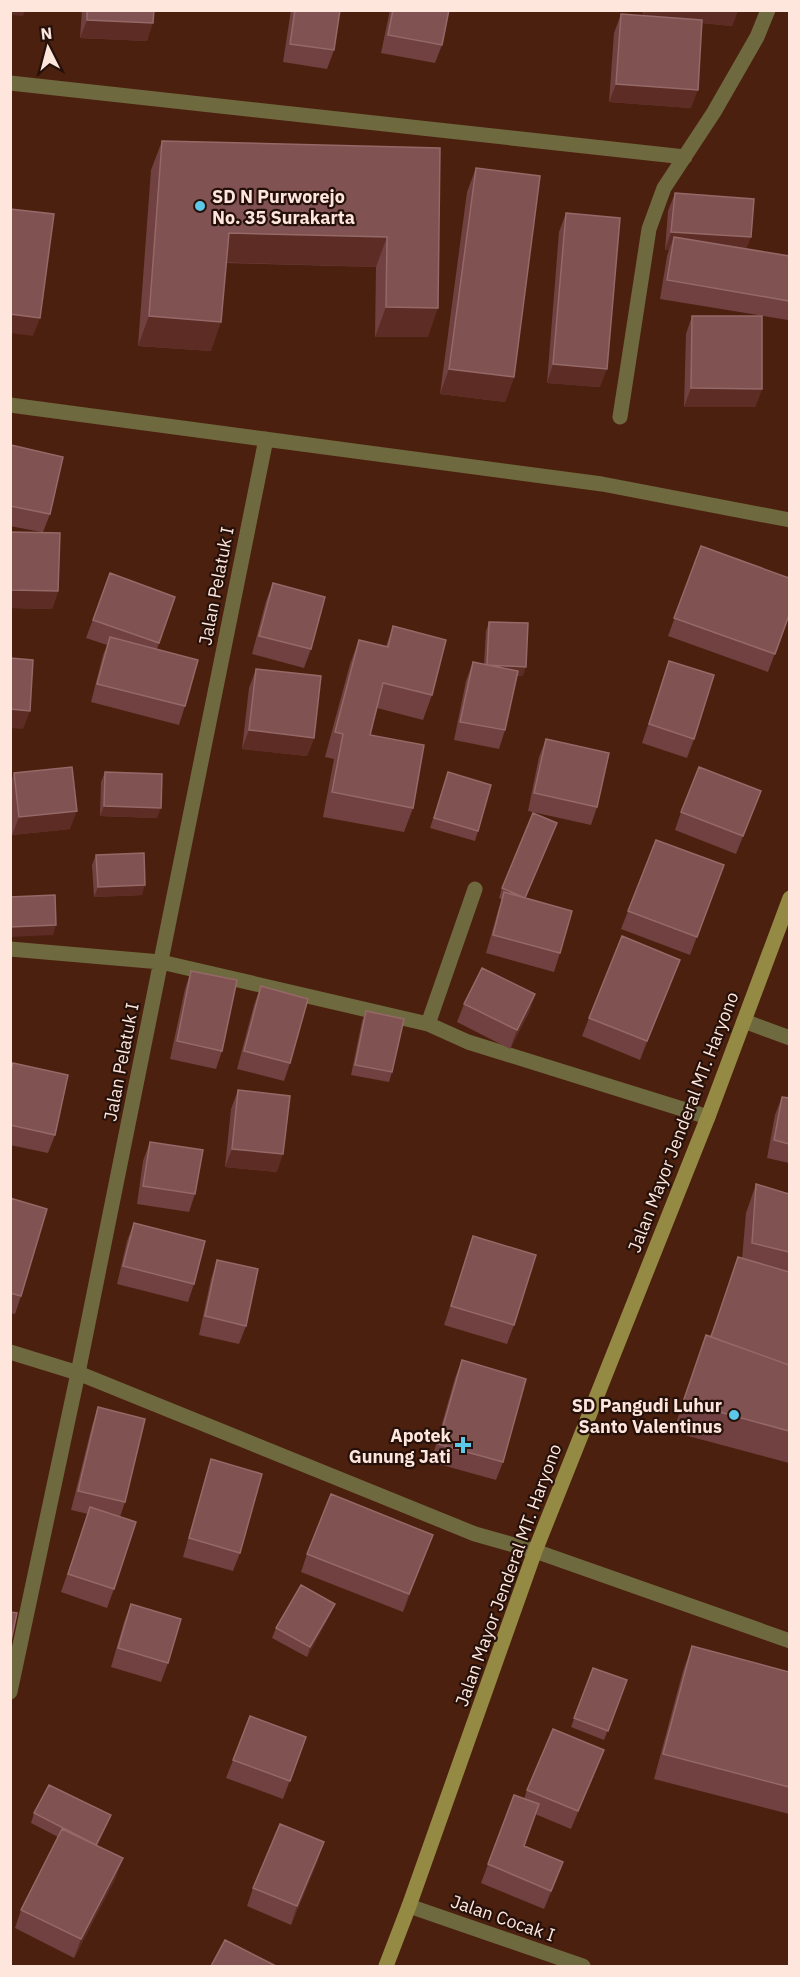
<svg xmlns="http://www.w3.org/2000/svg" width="800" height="1977" font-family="'IBM Plex Sans',sans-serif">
<rect width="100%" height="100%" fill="#4c200f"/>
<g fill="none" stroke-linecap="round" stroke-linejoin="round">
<!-- minor -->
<path stroke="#6f693f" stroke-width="15" d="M 10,83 L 685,157
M 10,405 L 602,484 L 790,520
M 620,417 L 649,229 L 664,188 L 714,112 L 757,37 L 768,10
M 10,949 L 161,962 L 428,1024 L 468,1042 L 708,1117
M 744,1021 L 790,1038
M 428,1024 L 475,889
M 10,1352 L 78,1373 L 475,1534 L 535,1551 L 790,1641
M 10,1692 L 78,1373 L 266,439
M 409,1906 L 583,1966"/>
<!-- secondary -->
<path stroke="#948a43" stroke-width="15" d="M 386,1966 L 409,1906 L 535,1551 L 708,1117 L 790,898"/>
</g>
<!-- wall -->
<path fill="#714040" d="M 82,10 L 154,10 L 147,41 L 80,38 Z
M 291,10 L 340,10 L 334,50 L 327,69 L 283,62 Z
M 390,10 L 449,10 L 442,45 L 435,63 L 381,53 Z
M 643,10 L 738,10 L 732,26 L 702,23 L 691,108 L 609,102 L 614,33 L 621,14 L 643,16 Z
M 162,141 L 440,148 L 428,337 L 375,337 L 376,267 L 226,263 L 211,351 L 138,346 L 151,170 Z
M 476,168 L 514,377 L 505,402 L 440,394 L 467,192 Z
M 675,193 L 746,249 L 789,256 L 789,315 L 788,320 L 660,299 L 667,256 L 669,250 L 665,250 L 668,211 Z
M 566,213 L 600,387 L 547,383 L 559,232 Z
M 692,316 L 762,389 L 755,407 L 684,407 L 686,334 Z
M 10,447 L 50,514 L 43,532 L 58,591 L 52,609 L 10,608 L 10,532 L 41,532 L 10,526 Z
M 701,546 L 789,615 L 768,672 L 668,636 Z
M 110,573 L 175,597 L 157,649 L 185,706 L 179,725 L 91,702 L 103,655 L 107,645 L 86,638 Z
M 273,583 L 311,649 L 304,668 L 252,654 L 266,601 Z
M 489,622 L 523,676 L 517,676 L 505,730 L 499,749 L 454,740 L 466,681 L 473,662 L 484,665 L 486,631 Z
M 393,626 L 432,695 L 423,720 L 377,708 L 370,735 L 413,808 L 404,832 L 323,817 L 334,759 L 325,757 L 350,664 L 359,640 L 386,646 Z
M 669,661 L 694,739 L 687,758 L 642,743 Z
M 256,669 L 314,738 L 307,756 L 242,749 L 249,688 Z
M 546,739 L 597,807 L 591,825 L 528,811 L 539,757 Z
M 105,772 L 157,818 L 100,816 L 101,782 Z
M 448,772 L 478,831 L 475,841 L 430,828 Z
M 14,773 L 70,829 L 12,835 L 10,817 L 10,784 Z
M 761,791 L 736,854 L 675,830 L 681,812 Z
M 553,833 L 525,898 L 560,953 L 554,972 L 486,953 L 498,911 L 502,899 L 499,898 L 502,888 Z
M 96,855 L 142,895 L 94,897 L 92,865 Z
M 724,865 L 690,955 L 621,929 L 628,911 Z
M 680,960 L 640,1060 L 582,1036 L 589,1018 Z
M 191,971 L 222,1051 L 216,1069 L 170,1059 L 185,989 Z
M 261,986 L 290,1063 L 284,1081 L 237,1069 L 254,1005 Z
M 535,994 L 529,1012 L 510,1049 L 457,1022 L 464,1004 Z
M 366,1011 L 392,1072 L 389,1082 L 351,1075 L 362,1021 Z
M 13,1063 L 55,1135 L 48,1153 L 10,1145 L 10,1069 Z
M 238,1090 L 277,1172 L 225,1167 L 231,1109 Z
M 782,1097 L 789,1098 L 789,1163 L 767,1158 L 775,1115 Z
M 150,1142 L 195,1194 L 189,1212 L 137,1204 L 143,1161 Z
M 756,1184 L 789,1194 L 789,1463 L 673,1432 L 706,1335 L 710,1336 L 742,1259 L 746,1213 Z
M 10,1198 L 21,1296 L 15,1314 L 10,1313 Z
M 134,1223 L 194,1284 L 188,1302 L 117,1284 L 127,1241 Z
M 473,1236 L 514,1325 L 507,1344 L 444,1325 Z
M 217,1260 L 246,1326 L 239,1344 L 199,1335 L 211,1279 Z
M 462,1360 L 503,1462 L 496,1480 L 431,1462 L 455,1378 Z
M 98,1407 L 125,1502 L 120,1517 L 114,1589 L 107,1608 L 61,1592 L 88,1514 L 71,1510 L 92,1426 Z
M 211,1459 L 240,1553 L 233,1571 L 183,1557 L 205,1478 Z
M 426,1553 L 403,1612 L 301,1572 L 307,1554 Z
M 131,1604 L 168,1663 L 161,1682 L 111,1667 L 124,1622 Z
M 331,1613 L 307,1657 L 272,1638 L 276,1628 Z
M 692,1646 L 789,1672 L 789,1814 L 654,1779 L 683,1671 Z
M 593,1668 L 627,1680 L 604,1740 L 571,1727 Z
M 306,1737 L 283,1799 L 226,1778 L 233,1760 Z
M 604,1750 L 597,1768 L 571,1829 L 535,1814 L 524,1846 L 556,1881 L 544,1909 L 481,1883 L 514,1795 L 524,1799 L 527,1790 Z
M 34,1813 L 111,1815 L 107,1825 L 97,1846 L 116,1877 L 74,1958 L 15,1928 L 21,1910 L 58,1837 L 31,1823 Z
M 318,1860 L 291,1925 L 247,1906 L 253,1888 Z"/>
<!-- shaded-wall -->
<path fill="#5c2c25" d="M 10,10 L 25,10 L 23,16 L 10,15 Z
M 645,10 L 738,10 L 732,26 L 642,17 Z
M 87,20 L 153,23 L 147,41 L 80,38 Z
M 616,84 L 698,90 L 691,108 L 609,102 Z
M 671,232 L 751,237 L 744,255 L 674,237 L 669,250 L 665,250 Z
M 229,233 L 387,237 L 376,267 L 218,262 Z
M 386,307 L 438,308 L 428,337 L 375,337 Z
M 10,314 L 40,318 L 33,336 L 10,333 Z
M 149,316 L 221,322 L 211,351 L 138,346 Z
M 553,364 L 607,369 L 600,387 L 547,383 Z
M 449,369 L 514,377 L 505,402 L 440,394 Z
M 691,388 L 762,389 L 755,407 L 684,407 Z
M 10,590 L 58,591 L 52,609 L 10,608 Z
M 487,665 L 526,667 L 523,676 L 483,674 Z
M 10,709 L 30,711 L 23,729 L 10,728 Z
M 249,730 L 314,738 L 307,756 L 242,749 Z
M 104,806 L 161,808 L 157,818 L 100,816 Z
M 77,811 L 70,829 L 12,835 L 19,817 Z
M 145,885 L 142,895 L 94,897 L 98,887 Z
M 56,925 L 53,935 L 10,937 L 10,927 Z
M 680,960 L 673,978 L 640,1060 L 647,1041 Z
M 535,994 L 529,1012 L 510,1049 L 517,1030 Z
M 232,1149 L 283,1154 L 277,1172 L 225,1167 Z
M 433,1535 L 426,1553 L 403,1612 L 409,1594 Z
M 335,1604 L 331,1613 L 307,1657 L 310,1647 Z
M 604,1750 L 597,1768 L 571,1829 L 578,1811 Z
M 111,1815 L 107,1825 L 92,1854 L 96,1845 Z
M 324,1842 L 318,1860 L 291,1925 L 297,1906 Z
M 123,1858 L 116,1877 L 74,1958 L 81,1939 Z
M 563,1862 L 556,1881 L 544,1909 L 551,1891 Z"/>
<!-- building -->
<path fill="#805251" stroke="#946967" stroke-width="1.5" d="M 87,10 L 154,10 L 153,23 L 87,20 Z
M 295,10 L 340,10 L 334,50 L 290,44 Z
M 393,10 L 449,10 L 442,45 L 388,35 Z
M 621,14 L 702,20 L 698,90 L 616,84 Z
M 162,141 L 440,148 L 438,308 L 386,307 L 387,237 L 229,233 L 221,322 L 149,316 Z
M 476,168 L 540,176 L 514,377 L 449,369 Z
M 675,193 L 754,199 L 751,237 L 671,232 Z
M 10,209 L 54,214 L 40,318 L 10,314 Z
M 566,213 L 620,218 L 607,369 L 553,364 Z
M 674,237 L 789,256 L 789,301 L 667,280 Z
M 692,316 L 762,316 L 762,389 L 691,388 Z
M 11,445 L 63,457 L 50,514 L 10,506 L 10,449 Z
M 10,532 L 60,533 L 58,591 L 10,590 Z
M 701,546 L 789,578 L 789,615 L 775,654 L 674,618 Z
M 110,573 L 175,597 L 159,643 L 93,620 Z
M 273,583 L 325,597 L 311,649 L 259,636 Z
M 489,622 L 528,623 L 526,667 L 487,665 Z
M 393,626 L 446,640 L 432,695 L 383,683 L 370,735 L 424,745 L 413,808 L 332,792 L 343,734 L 335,732 L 359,640 L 388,647 Z
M 110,637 L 198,660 L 185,706 L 97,684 Z
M 10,658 L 33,660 L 30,711 L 10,709 Z
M 669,661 L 714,675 L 694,739 L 649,724 Z
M 473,662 L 518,671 L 505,730 L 460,722 Z
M 256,669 L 321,676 L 314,738 L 249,730 Z
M 546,739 L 609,753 L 597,807 L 534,793 Z
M 72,767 L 77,811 L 19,817 L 14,773 Z
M 699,767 L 761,791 L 743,836 L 681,812 Z
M 105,772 L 162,774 L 161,808 L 104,806 Z
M 448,772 L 491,785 L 478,831 L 434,818 Z
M 533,813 L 557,823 L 525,898 L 502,888 Z
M 656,840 L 724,865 L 697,937 L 628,911 Z
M 144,853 L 145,885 L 98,887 L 96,855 Z
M 504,892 L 572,911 L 560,953 L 493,935 Z
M 55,895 L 56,925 L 10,927 L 10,897 Z
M 622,936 L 680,960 L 647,1041 L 589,1018 Z
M 482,968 L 535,994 L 517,1030 L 464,1004 Z
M 191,971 L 237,980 L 222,1051 L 177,1041 Z
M 261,986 L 308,999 L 290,1063 L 244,1051 Z
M 366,1011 L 404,1019 L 392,1072 L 355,1065 Z
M 13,1063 L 68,1075 L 55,1135 L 10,1125 L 10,1073 Z
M 238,1090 L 290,1096 L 283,1154 L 232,1149 Z
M 782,1097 L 789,1098 L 789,1144 L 774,1140 Z
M 150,1142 L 203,1150 L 195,1194 L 143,1186 Z
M 756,1184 L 789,1194 L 789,1252 L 752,1243 Z
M 10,1198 L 47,1209 L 21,1296 L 10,1293 Z
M 134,1223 L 205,1241 L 194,1284 L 123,1266 Z
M 473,1236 L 536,1255 L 514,1325 L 451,1306 Z
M 738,1257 L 789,1272 L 789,1365 L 711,1337 Z
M 217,1260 L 258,1269 L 246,1326 L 205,1316 Z
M 706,1335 L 789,1365 L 789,1431 L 683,1402 Z
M 462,1360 L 526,1379 L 503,1462 L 438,1444 Z
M 98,1407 L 145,1419 L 125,1502 L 78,1491 Z
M 211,1459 L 262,1474 L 240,1553 L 189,1538 Z
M 331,1494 L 433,1535 L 409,1594 L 307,1554 Z
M 90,1507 L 136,1522 L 114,1589 L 68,1574 Z
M 301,1585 L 335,1604 L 310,1647 L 276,1628 Z
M 131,1604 L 181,1619 L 168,1663 L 118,1648 Z
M 10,1612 L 17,1613 L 10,1646 Z
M 692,1646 L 789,1672 L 789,1787 L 663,1754 Z
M 593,1668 L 627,1680 L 608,1731 L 574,1718 Z
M 250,1716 L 306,1737 L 290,1781 L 233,1760 Z
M 553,1729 L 604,1750 L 578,1811 L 527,1790 Z
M 49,1785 L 111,1815 L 96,1845 L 34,1813 Z
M 514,1795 L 539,1804 L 524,1846 L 563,1862 L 551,1891 L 488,1864 Z
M 280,1824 L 324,1842 L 297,1906 L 253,1888 Z
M 62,1829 L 123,1858 L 81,1939 L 21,1910 Z
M 225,1940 L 276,1966 L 211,1966 Z"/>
<!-- markers -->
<g fill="#5dc7e8" stroke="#25110a" stroke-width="2">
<circle cx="200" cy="206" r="6"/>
<circle cx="734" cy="1415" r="6"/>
<path d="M460 1436h6v6h6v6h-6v6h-6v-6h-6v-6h6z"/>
</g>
<g text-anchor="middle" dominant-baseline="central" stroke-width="4.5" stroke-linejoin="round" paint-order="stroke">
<!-- poi labels -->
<g font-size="18" font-weight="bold" fill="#fee6dd" stroke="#25110a" text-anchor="end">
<text x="212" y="196" text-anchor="start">SD N Purworejo<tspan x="212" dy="21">No. 35 Surakarta</tspan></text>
<text x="722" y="1405">SD Pangudi Luhur<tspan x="722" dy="21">Santo Valentinus</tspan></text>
<text x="451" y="1435">Apotek<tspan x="451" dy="21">Gunung Jati</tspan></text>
</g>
<!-- street labels -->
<g font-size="18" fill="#fee6dd" stroke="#25110a">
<text transform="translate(216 586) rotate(-79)">Jalan Pelatuk I</text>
<text transform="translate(121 1062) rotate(-79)">Jalan Pelatuk I</text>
<text transform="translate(683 1122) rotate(-69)">Jalan Mayor Jenderal MT. Haryono</text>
<text transform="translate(508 1575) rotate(-70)">Jalan Mayor Jenderal MT. Haryono</text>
<text transform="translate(503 1918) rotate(19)">Jalan Cocak I</text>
</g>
</g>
<!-- border -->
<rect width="800" height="1977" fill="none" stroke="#fee6dd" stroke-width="24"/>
<!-- north arrow -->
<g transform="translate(48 48) rotate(354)" stroke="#25110a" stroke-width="4.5" paint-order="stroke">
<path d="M0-4.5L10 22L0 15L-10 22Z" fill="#fee6dd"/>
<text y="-9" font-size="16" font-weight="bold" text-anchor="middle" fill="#fee6dd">N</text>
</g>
</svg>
